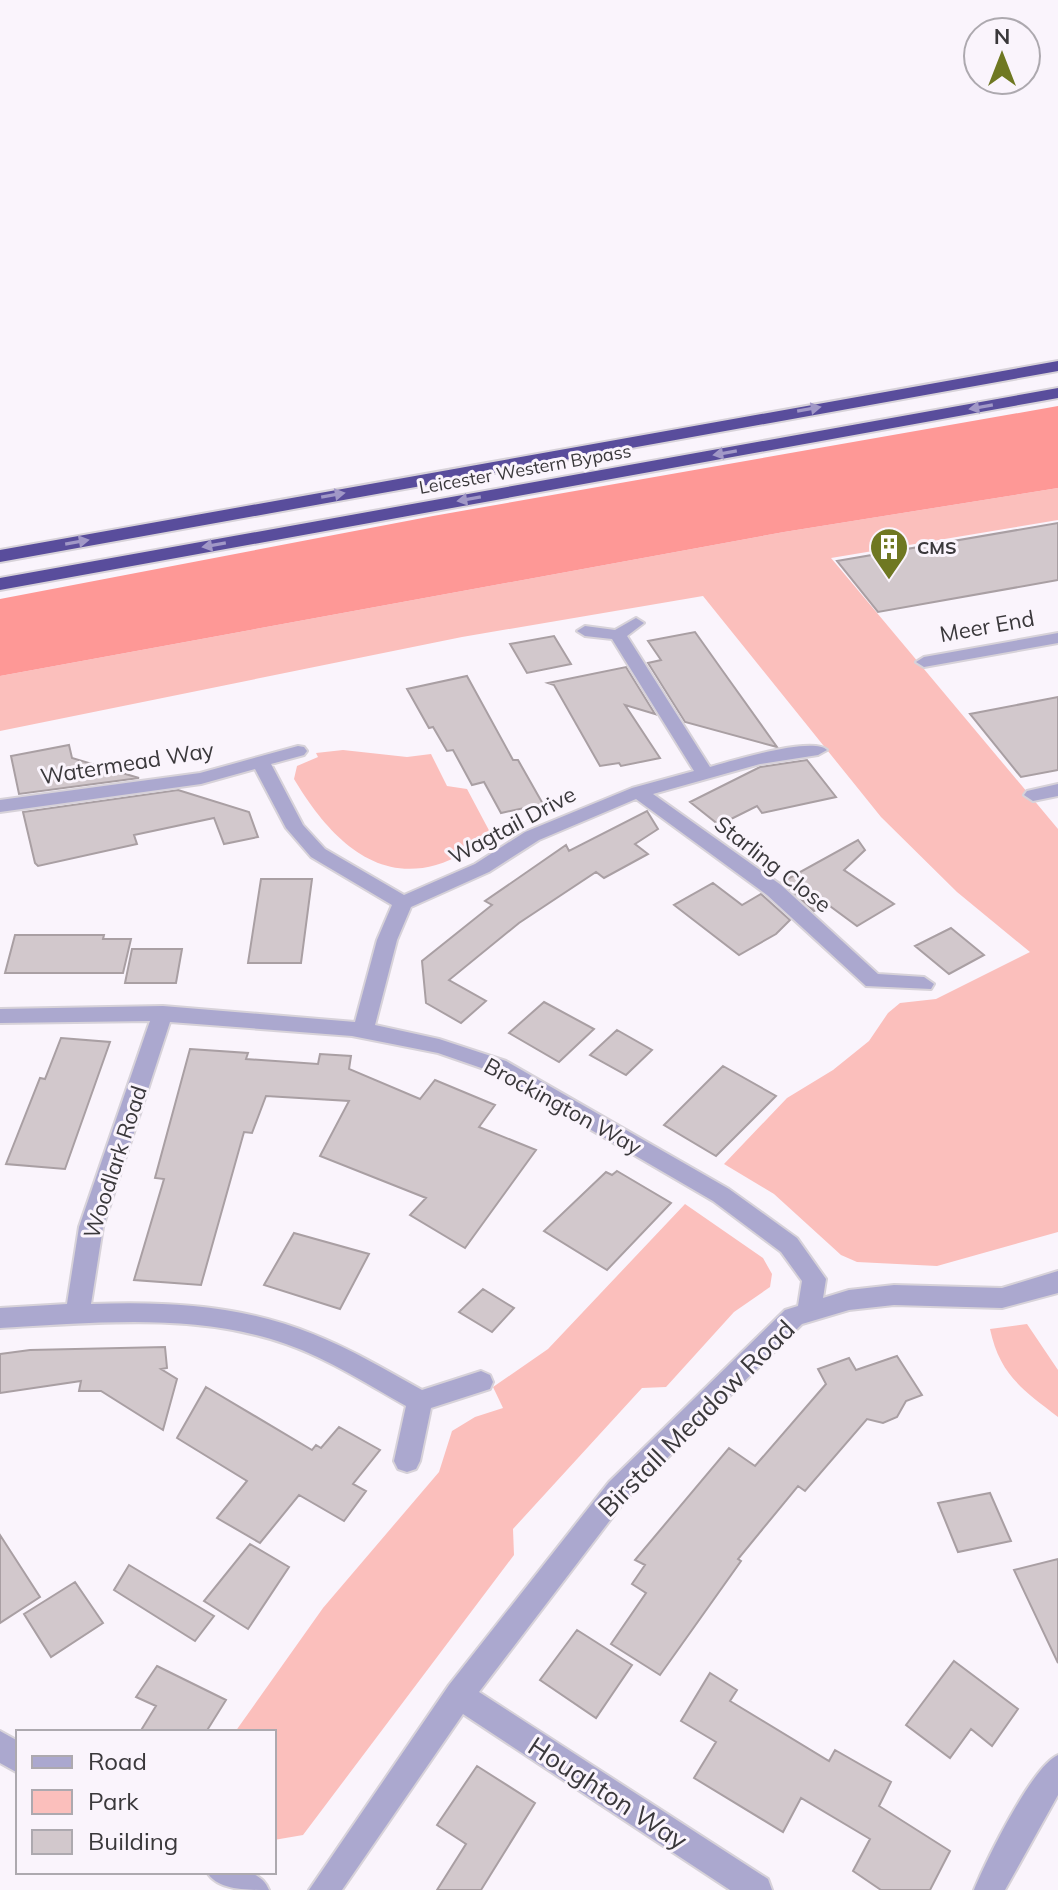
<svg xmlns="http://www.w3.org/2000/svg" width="1058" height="1890" font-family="Mulish,sans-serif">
<rect width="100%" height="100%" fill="#faf4fc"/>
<!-- green -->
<path fill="#fbbfbc" d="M 1058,488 L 1058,520 L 831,558 L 1058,829 L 1058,1232 L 937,1266 L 857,1262 L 841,1255 L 774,1194 L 724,1164 L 787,1098 L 833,1070 L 869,1041 L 888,1013 L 900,1003 L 936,999 L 1030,952 L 957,892 L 881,817 L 703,596 L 462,637 L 0,731 L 0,676 L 784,532 Z
M 343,750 L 407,757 L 431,754 L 447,786 L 467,789 L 492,836 C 474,845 455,860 436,865 C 370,884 324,829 294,779 L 297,766 L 318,757 L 316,753 Z
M 685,1204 L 763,1258 L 772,1274 L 770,1287 L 734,1312 L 666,1387 L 642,1388 L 513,1529 L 514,1555 L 303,1835 L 274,1840 L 274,1732 L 235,1732 L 323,1608 L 439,1472 L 452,1431 L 475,1417 L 503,1408 L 493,1387 L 548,1349 Z
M 1027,1324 L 1058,1370 L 1058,1417 C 1022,1389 1000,1375 990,1329 Z"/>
<!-- forest -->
<path fill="#fe9896" d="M 1058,406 L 1058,488 L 784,532 L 0,676 L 0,599 L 433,516 Z"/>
<!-- building -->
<path fill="#d2c8cc" stroke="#a99fa3" stroke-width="2" d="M 1058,523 L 1058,580 L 878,612 L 837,561 Z
M 695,632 L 722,670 L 777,747 L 685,722 L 648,663 L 661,660 L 648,641 Z
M 554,636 L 571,664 L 527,673 L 510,644 Z
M 626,667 L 655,714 L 625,705 L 660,758 L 621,766 L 619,763 L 600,766 L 554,685 L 548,683 Z
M 467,676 L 513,760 L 518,760 L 543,804 L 501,813 L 484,782 L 472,785 L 453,750 L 447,751 L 433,727 L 429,728 L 407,689 Z
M 1058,697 L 1058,770 L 1021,777 L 970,714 Z
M 69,745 L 72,758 L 139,778 L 19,794 L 11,756 Z
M 807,760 L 836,797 L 762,813 L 757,806 L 719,825 L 690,802 L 760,767 Z
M 178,790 L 249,812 L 258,837 L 224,844 L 214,818 L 134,835 L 137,844 L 38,866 L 35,863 L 23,812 Z
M 647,811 L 658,829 L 635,844 L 648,854 L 604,878 L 596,872 L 519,923 L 449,980 L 486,1001 L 461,1023 L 426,1003 L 422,961 L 492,905 L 485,901 L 566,845 L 569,851 Z
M 858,840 L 865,850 L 844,870 L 894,904 L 857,926 L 827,904 L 814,911 L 782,882 Z
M 261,879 L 312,879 L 301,963 L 248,963 Z
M 713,883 L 742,905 L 761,894 L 790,920 L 776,934 L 739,955 L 674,905 Z
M 951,928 L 984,955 L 949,974 L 915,946 Z
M 15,935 L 104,935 L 103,939 L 131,939 L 123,973 L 5,973 Z
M 132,949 L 182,949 L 176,983 L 125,983 Z
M 544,1002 L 594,1029 L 559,1062 L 509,1033 Z
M 617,1030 L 652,1050 L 626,1075 L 590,1055 Z
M 61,1038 L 110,1042 L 65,1169 L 6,1164 L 40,1078 L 45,1079 Z
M 190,1049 L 248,1053 L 246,1059 L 318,1064 L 320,1054 L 351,1056 L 349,1069 L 420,1099 L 435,1080 L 495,1105 L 479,1127 L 536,1150 L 465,1248 L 410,1215 L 426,1198 L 320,1156 L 349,1101 L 266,1096 L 252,1133 L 244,1132 L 201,1285 L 134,1280 L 164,1179 L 155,1178 Z
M 723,1066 L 776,1096 L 716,1156 L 664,1125 Z
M 617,1171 L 671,1203 L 607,1270 L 544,1231 L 606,1172 L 612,1175 Z
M 294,1233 L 369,1254 L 340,1309 L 264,1285 Z
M 483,1289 L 514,1308 L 492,1332 L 459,1312 Z
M 165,1347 L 167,1368 L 161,1369 L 177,1379 L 163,1430 L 101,1391 L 79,1391 L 81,1381 L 0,1393 L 0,1354 L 30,1350 Z
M 897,1356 L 922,1395 L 906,1401 L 897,1417 L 883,1423 L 867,1419 L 805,1491 L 798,1486 L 738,1559 L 741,1561 L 660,1675 L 611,1644 L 646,1593 L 632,1584 L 645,1565 L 635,1560 L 729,1448 L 755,1466 L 826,1384 L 818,1369 L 849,1358 L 856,1370 Z
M 206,1387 L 312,1450 L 316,1445 L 321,1448 L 339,1427 L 380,1450 L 353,1484 L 366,1491 L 344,1521 L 299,1495 L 260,1543 L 217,1518 L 247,1481 L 177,1438 Z
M 990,1493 L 1011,1541 L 958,1552 L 938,1503 Z
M 0,1535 L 40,1597 L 0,1623 Z
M 250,1544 L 289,1567 L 248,1629 L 204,1601 Z
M 1058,1559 L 1058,1663 L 1014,1570 Z
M 129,1565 L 214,1616 L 195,1641 L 114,1590 Z
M 75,1582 L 103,1623 L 51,1657 L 24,1614 Z
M 577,1630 L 632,1665 L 596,1718 L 540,1680 Z
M 954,1661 L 1018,1709 L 992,1746 L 971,1729 L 950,1758 L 906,1725 Z
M 157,1666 L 226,1700 L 206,1732 L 140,1732 L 156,1706 L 136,1697 Z
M 710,1673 L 737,1690 L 730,1701 L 829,1761 L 835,1750 L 891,1782 L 879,1806 L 950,1851 L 930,1890 L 881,1890 L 853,1871 L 870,1839 L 801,1798 L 783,1832 L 694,1778 L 716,1742 L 681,1721 Z
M 477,1766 L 535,1803 L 481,1890 L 437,1890 L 466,1844 L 437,1825 Z"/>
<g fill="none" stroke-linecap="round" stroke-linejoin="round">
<defs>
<path id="minor" d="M 636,618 L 644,623 L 627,636 L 710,767 C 731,761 813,736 827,750 L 818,755 L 760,764 L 653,794 L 781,885 L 878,974 L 924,977 L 934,984 L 931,989 L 866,986 L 767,895 L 636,799 L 539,840 L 489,872 L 411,907 L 397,940 L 375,1025 L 439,1039 L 506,1061 L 729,1189 L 797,1238 L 826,1279 L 823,1298 L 849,1290 L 894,1285 L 1002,1288 L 1058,1271 L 1058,1293 L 1002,1308 L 894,1305 L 849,1310 L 802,1324 L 627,1498 L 479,1692 L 768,1879 L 772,1890 L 730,1890 L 463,1714 L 342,1890 L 309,1890 L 449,1685 L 609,1482 L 785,1310 L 798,1306 L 802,1281 L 781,1252 L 713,1201 L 490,1071 L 438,1053 L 352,1036 L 170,1022 L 103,1227 L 91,1304 C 166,1301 242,1305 313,1334 C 351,1349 386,1370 422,1390 L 481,1371 L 490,1375 L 493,1382 L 490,1389 L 431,1408 L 420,1461 L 416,1469 L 407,1472 L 398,1469 L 394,1461 L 406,1406 C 367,1384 329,1359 286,1344 C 195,1312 94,1323 0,1328 L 0,1308 L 67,1304 L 79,1227 L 150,1021 L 0,1023 L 0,1009 L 163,1006 L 355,1022 L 377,940 L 392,905 L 311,857 L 286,828 L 255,769 L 201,784 L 0,812 L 0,800 L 200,773 L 298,746 L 304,747 L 307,751 L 304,755 L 271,764 L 303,825 L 325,849 L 404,895 L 475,864 L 525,832 L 632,788 L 694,771 L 612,639 L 585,636 L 577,631 L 585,626 L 615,630 Z
M 1058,633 L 1058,643 L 924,667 L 916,662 L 924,657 Z
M 1058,784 L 1058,796 L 1033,801 L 1024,795 L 1027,791 Z
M 0,1731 L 18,1741 L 18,1773 L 0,1763 Z
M 1058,1755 L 1058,1795 L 1005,1890 L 974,1890 C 986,1861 1032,1766 1058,1755 Z
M 207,1872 C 230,1872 259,1865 269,1890 C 246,1890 217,1890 207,1872 Z"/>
<path id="highway" d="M 1058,361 L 1058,371 L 0,562 L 0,550 Z
M 1058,388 L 1058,398 L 0,590 L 0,578 Z"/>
</defs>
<!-- minor casing -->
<use href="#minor" stroke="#d7d2d9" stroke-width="4"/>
<!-- highway casing -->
<use href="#highway" stroke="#d7d2d9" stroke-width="4"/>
<!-- minor -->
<use href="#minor" fill="#aba8cf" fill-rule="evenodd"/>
<!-- highway -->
<use href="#highway" fill="#594d9c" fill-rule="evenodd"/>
</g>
<!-- one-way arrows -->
<defs><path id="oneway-solid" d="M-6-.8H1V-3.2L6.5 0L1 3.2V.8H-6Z" transform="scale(2)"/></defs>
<g fill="#a198c7">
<use href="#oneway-solid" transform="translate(981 407) rotate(170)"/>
<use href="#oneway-solid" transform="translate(809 409) rotate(-10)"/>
<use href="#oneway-solid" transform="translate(725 453) rotate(170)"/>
<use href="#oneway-solid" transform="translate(333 495) rotate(-10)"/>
<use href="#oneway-solid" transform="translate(469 499) rotate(170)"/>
<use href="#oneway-solid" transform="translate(77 542) rotate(-10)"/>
<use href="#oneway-solid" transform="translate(214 545) rotate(170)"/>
</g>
<!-- icons -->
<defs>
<symbol id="building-pin" viewBox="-11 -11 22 30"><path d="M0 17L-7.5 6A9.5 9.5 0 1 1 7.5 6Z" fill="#6f7822" stroke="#faf4fc"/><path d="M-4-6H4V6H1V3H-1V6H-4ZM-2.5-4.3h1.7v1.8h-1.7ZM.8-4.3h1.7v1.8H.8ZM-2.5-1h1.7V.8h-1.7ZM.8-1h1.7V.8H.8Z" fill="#fff"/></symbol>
</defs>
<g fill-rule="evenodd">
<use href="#building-pin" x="867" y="525" width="44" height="60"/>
</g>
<g text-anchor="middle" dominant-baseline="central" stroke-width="6" stroke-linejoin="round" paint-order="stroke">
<!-- far-street labels -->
<g font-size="18" fill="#3a383b" stroke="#faf4fc">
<text transform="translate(525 469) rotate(-10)">Leicester Western Bypass</text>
</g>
<!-- far-poi labels -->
<g font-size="18" font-weight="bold" fill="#3a383b" stroke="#faf4fc" text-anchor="start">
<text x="917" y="547">CMS</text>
</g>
<!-- street labels -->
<g font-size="22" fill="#3a383b" stroke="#faf4fc">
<text transform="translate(987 626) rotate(-10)">Meer End</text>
<text transform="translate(127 763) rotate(-9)">Watermead Way</text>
<text transform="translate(512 825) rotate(-28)">Wagtail Drive</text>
<text transform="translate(773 864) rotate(38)">Starling Close</text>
<text transform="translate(563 1106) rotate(29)">Brockington Way</text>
<text transform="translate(115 1162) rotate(-72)">Woodlark Road</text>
</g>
<!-- near-street labels -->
<g font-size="26" fill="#3a383b" stroke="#faf4fc">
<text transform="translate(696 1418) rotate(-45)">Birstall Meadow Road</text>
<text transform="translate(608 1793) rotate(33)">Houghton Way</text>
</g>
</g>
<!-- legend -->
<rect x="16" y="1730" width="260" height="144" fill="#faf4fc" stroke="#ada9af" stroke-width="2"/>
<rect x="32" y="1756" width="40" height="12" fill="#aba8cf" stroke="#ada9af" stroke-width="2"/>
<text x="88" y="1770" font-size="24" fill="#3a383b">Road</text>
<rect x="32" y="1790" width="40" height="24" fill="#fbbfbc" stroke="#ada9af" stroke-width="2"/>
<text x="88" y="1810" font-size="24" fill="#3a383b">Park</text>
<rect x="32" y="1830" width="40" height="24" fill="#d2c8cc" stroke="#ada9af" stroke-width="2"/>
<text x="88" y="1850" font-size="24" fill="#3a383b">Building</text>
<!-- north arrow -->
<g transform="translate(1002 56)"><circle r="38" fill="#faf4fc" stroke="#ada9af" stroke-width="2"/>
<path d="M0-6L14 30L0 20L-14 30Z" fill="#6f7822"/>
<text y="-12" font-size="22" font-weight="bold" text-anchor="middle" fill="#3a383b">N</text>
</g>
</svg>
